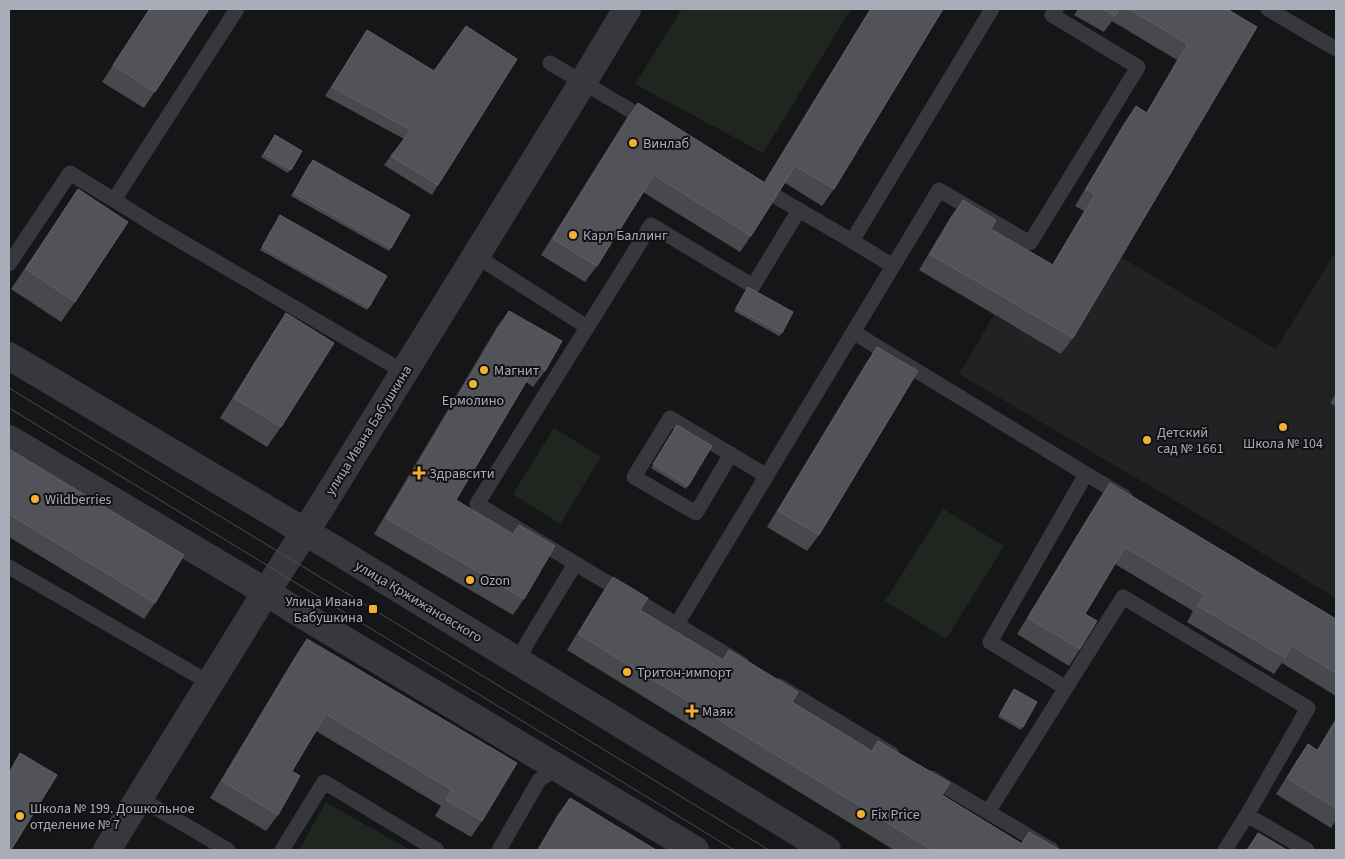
<svg xmlns="http://www.w3.org/2000/svg" width="1345" height="859" viewBox="0 0 1345 859" font-family="'Source Sans 3',sans-serif">
  <rect width="100%" height="100%" fill="#161618"/>
  <path fill="#222225" d="M1336,251V598L1184,506L959,374L994,315L1062,354L1119,256L1276,349Z"/>
  <path fill="#1e261f" d="M682,9H851L763,153L635,84Z
    M554,428L601,457L560,524L513,494Z
    M943,509L1004,546L946,639L885,601Z
    M326,802L410,850H299Z"/>
  <g fill="none" stroke-linecap="round" stroke-linejoin="round">
    <path stroke="#37383d" stroke-width="15" d="M237,9L114,200L157,227L404,372
      M1268,9L1336,49
      M550,63L650,122
      M775,196L852,241L992,9
      M852,241L893,266
      M476,256L587,327
      M9,264L70,173L114,200
      M853,332L1086,474
      M731,454L696,513L634,477L670,418L767,476
      M9,567L210,683
      M677,624L939,190L1030,243L1138,67L1052,15L1056,9
      M517,661L530,638L575,564
      M742,664L477,504L651,225L753,286L799,210
      M779,686L892,754
      M1066,688L990,642L1086,474L1125,497
      M931,778L1052,850
      M139,798L228,850
      M988,812L1123,597L1308,708L1247,815
      M282,850L324,782L437,850
      M499,850L539,780L558,768
      M1225,850L1247,815L1307,850"/>
    <path stroke="#37383d" stroke-width="28" d="M9,356L339,552L827,850
      M9,439L266,592L301,614L695,850
      M107,850L266,592L321,507L583,82L627,9"/>
    <path stroke="#4a4c52" stroke-width="1" d="M9,388L769,850
      M9,408L734,850"/>
  </g>
  <path fill="#47494d" d="M149,9H209L144,108L102,82Z
    M870,9H943L834,189L822,206L785,183L751,236L740,252L643,192L597,266L585,282L541,255L626,119L638,103L764,182Z
    M1078,9H1227L1073,338L1061,354L919,270L951,216L963,200L991,229L1052,265L1084,211L1075,206L1124,123L1136,106L1146,113L1177,60L1112,21L1104,32L1074,15Z
    M367,30L438,185L432,195L384,165L404,139L325,96Z
    M275,135L302,151L288,173L261,157Z
    M310,163L391,248L389,251L291,196Z
    M78,189L75,302L61,322L11,289Z
    M280,215L369,307L367,310L260,250Z
    M748,287L782,333L779,336L734,311Z
    M509,311L545,371L533,387L526,382L456,500L512,534L519,525L524,599L513,615L374,534L497,327Z
    M286,313L281,427L267,447L220,418L272,334Z
    M877,347L819,535L807,551L767,527L866,363Z
    M1336,393V407L1330,403Z
    M677,425L712,446L686,489L651,468Z
    M9,449L155,603L144,619L9,537Z
    M1110,483L1336,619V696L1282,663L1274,674L1187,622L1193,611L1115,564L1085,614L1080,649L1069,666L1017,634L1099,499Z
    M613,577L640,610L722,660L729,650L792,702L871,751L878,741L942,795L1021,843L1029,832L1060,850H894L567,650L602,593Z
    M307,639L482,821L471,837L435,816L441,806L316,731L292,771L278,815L266,831L210,798L296,655Z
    M1014,689L1023,727L1021,730L998,717Z
    M1336,718V820L1331,828L1276,794L1297,760L1308,744L1317,750Z
    M570,798L656,850H537L558,814Z
    M1258,833L1287,850H1246Z"/>
  <path fill="#525359" stroke="#5f6168" d="M150,9H209L155,92L113,65Z
    M871,9H943L834,189L795,166L751,236L654,175L597,266L553,239L638,103L765,183Z
    M1103,9H1119L1115,16Z
    M1129,9H1227L1257,27L1073,338L930,254L963,200L996,220L991,229L1053,265L1095,195L1086,189L1136,106L1147,113L1188,44Z
    M466,26L517,59L438,185L391,156L411,130L332,87L367,30L434,71Z
    M275,135L302,151L291,170L264,154Z
    M313,160L410,215L391,248L294,193Z
    M78,189L128,222L75,302L26,269Z
    M280,215L387,276L369,307L262,247Z
    M748,287L793,312L782,333L736,308Z
    M509,311L562,341L545,371L536,365L456,500L513,534L519,525L555,546L524,599L386,518Z
    M286,313L334,343L281,427L234,398Z
    M877,347L918,371L819,535L778,511Z
    M677,425L712,446L688,486L653,464Z
    M9,449L184,555L155,603L9,514Z
    M1110,483L1336,619V673L1292,646L1285,658L1198,606L1205,595L1125,547L1085,614L1097,621L1080,649L1028,618Z
    M613,577L648,598L640,610L723,660L729,650L798,692L792,702L872,751L878,741L950,783L942,795L1022,844L1029,832L1060,850H932L578,634Z
    M307,639L517,763L482,821L446,800L452,790L326,714L292,771L300,776L278,815L222,781Z
    M1014,689L1037,702L1023,727L1000,714Z
    M1336,721V808L1287,778L1308,744L1318,751Z
    M20,753L57,775L11,850H9V773Z
    M570,798L656,850H538Z
    M1258,833L1287,850H1248Z"/>
  <g fill="#f2b134" stroke="#111113" stroke-width="2">
    <circle cx="633" cy="143" r="5"/>
    <circle cx="573" cy="235" r="5"/>
    <circle cx="484" cy="370" r="5"/>
    <circle cx="473" cy="384" r="5"/>
    <circle cx="1283" cy="427" r="5"/>
    <circle cx="1147" cy="440" r="5"/>
    <path d="M416.5 465.5h5v5h5v5h-5v5h-5v-5h-5v-5h5z"/>
    <circle cx="35" cy="499" r="5"/>
    <circle cx="470" cy="580" r="5"/>
    <rect x="368" y="604" width="10" height="10" rx="2.5"/>
    <circle cx="627" cy="672" r="5"/>
    <path d="M689.5 703.5h5v5h5v5h-5v5h-5v-5h-5v-5h5z"/>
    <circle cx="861" cy="814" r="5"/>
    <circle cx="20" cy="816" r="5"/>
  </g>
  <g text-anchor="middle" stroke-width="4" stroke-linejoin="round" paint-order="stroke">
    <g font-size="14" fill="#a8adb8" stroke="#111113" text-anchor="start">
      <text x="643" y="148">Винлаб</text>
      <text x="583" y="240">Карл Баллинг</text>
      <text x="494" y="375">Магнит</text>
      <text x="473" y="405" text-anchor="middle">Ермолино</text>
      <text x="1157" y="437">Детский<tspan x="1157" dy="16">сад № 1661</tspan></text>
      <text x="1283" y="448" text-anchor="middle">Школа № 104</text>
      <text x="429" y="478">Здравсити</text>
      <text x="45" y="504">Wildberries</text>
      <text x="480" y="585">Ozon</text>
      <text x="363" y="606" text-anchor="end">Улица Ивана<tspan x="363" dy="16">Бабушкина</tspan></text>
      <text x="637" y="677">Тритон-импорт</text>
      <text x="702" y="716">Маяк</text>
      <text x="30" y="813">Школа № 199. Дошкольное<tspan x="30" dy="16">отделение № 7</tspan></text>
      <text x="871" y="819">Fix Price</text>
    </g>
    <g font-size="14" fill="#a8adb8" stroke="#111113">
      <text transform="translate(368 430) rotate(-58)" y="5">улица Ивана Бабушкина</text>
      <text transform="translate(419 601) rotate(31)" y="5">улица Кржижановского</text>
    </g>
  </g>
  <rect width="1345" height="859" fill="none" stroke="#a8adb8" stroke-width="20"/>
</svg>
